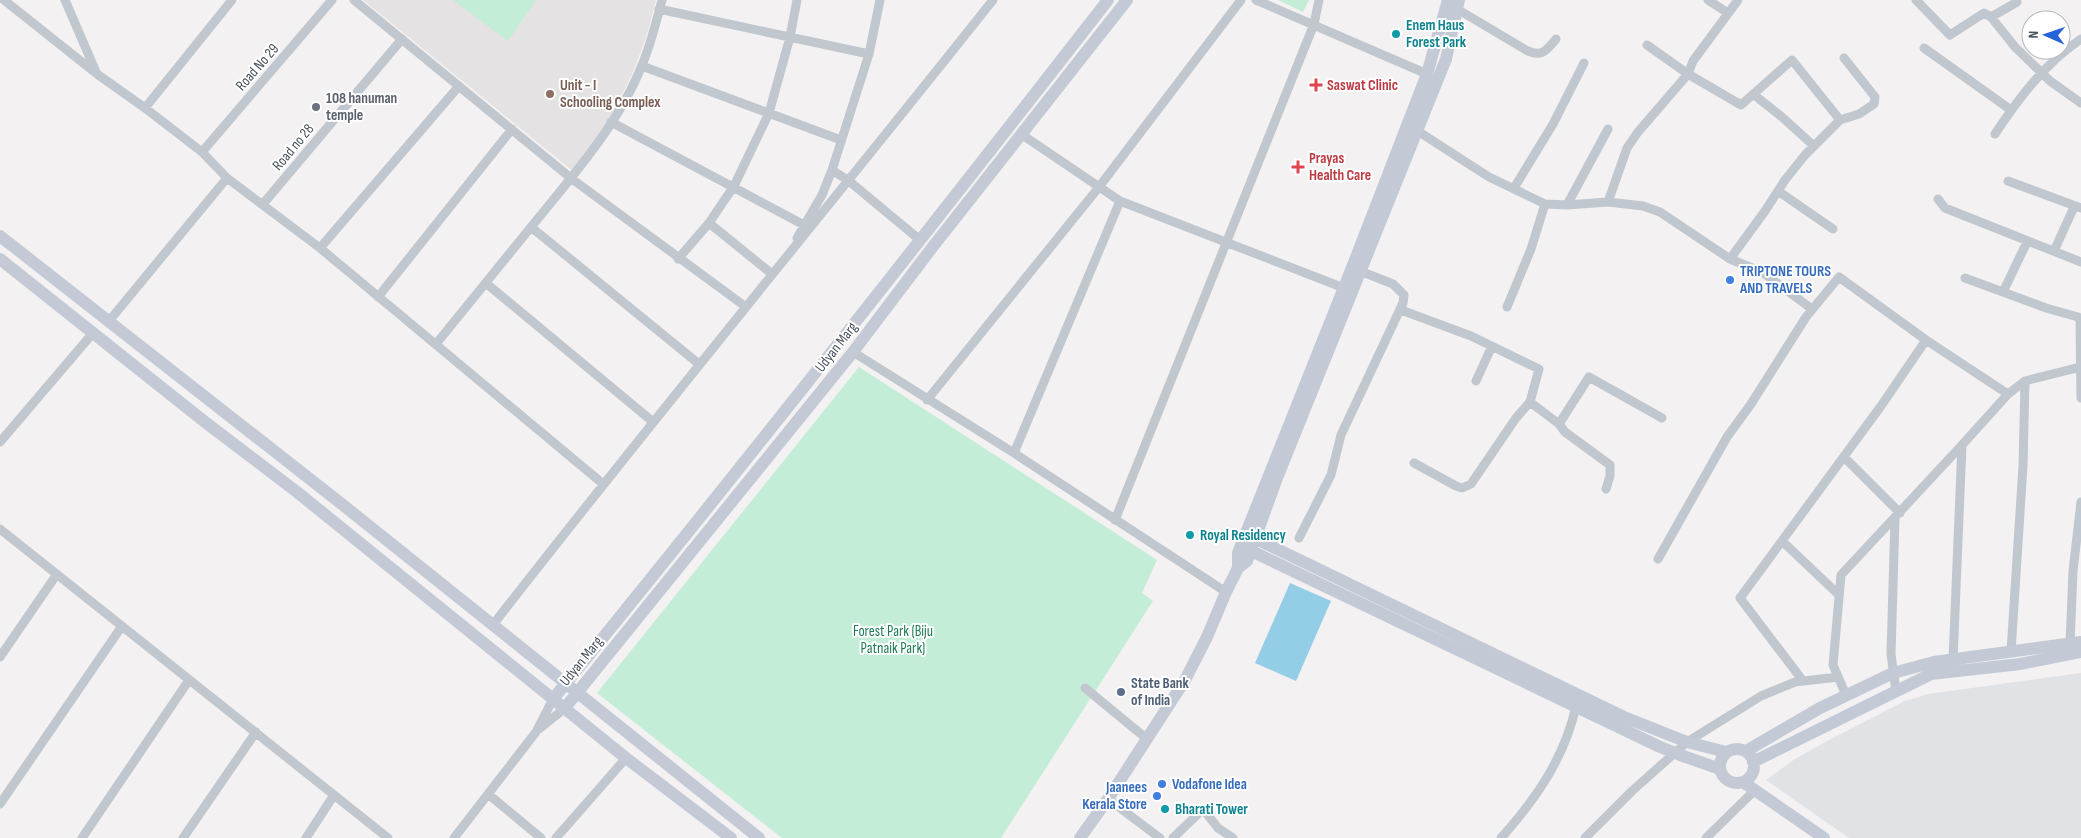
<svg xmlns="http://www.w3.org/2000/svg" width="2081" height="838" viewBox="0 0 2081 838" font-family="'Sofia Sans Condensed',sans-serif">
  <rect width="100%" height="100%" fill="#f3f1f1"/>
  <path fill="#e4e2e2" d="M363,0H656L646,38L632,74L613,113L574,172Z"/>
  <path fill="#e0e2e5" d="M2081,673V838H1849L1766,780L1795,759L1829,740L1905,701L1928,694Z"/>
  <path fill="#c3edd7" d="M453,0H536L508,41Z
    M1278,0H1309L1303,12Z
    M859,367L1157,560L1142,593L1153,601L1001,838H782L597,693Z"/>
  <path fill="#93cde6" d="M1290,583L1331,601L1296,681L1255,663Z"/>
  <g fill="none" stroke-linecap="round" stroke-linejoin="round">
    <path stroke="#c0c7ce" stroke-width="9" d="M4,0L97,74L145,108L202,152L227,178L320,248L602,483
      M65,0L96,72
      M354,0L572,179L746,307
      M1256,0L1427,74
      M1708,0L1728,13
      M1916,0L1950,35L1984,13L1991,17L2015,47L2050,81L2081,103
      M659,9L869,54
      M1452,9H1457L1526,50C1541,58 1546,51 1556,39
      M1991,17L2017,2L2015,0
      M1647,45L1688,74L1741,105L1792,60L1840,120L1805,155L1785,180L1765,211L1730,259
      M1924,48L2011,110
      M642,66L841,140
      M1753,94L1782,117L1814,146
      M145,108L232,0
      M1840,120L1859,114L1874,104L1875,97L1844,58
      M611,122L804,225
      M1416,130L1489,177L1545,204L1567,205L1608,202L1643,206L1660,212L1730,259L1762,272L1812,309
      M1021,134L1120,201L1344,288
      M1995,134C2019,98 2045,63 2081,39
      M202,152L332,0
      M832,170L849,181L920,240
      M2008,181L2081,208
      M1514,188L1553,124L1584,63
      M1778,191L1833,229
      M1938,199L1945,208L2081,262
      M1608,202L1627,148L1638,132L1688,74L1693,61L1738,0
      M263,204L402,39
      M1567,205L1608,129
      M709,223L772,274
      M531,227L699,364
      M797,238L822,195L832,170L869,54L880,0
      M320,248L459,86
      M2054,251L2074,207
      M678,259L709,223L734,186L769,113L790,37L797,0
      M1965,278L2046,308L2078,317L2080,321L2081,398
      M487,284L652,421
      M2003,292L2027,242
      M378,297L512,129
      M1507,307L1531,249L1545,204
      M1401,310L1471,336L1539,369L1530,402L1516,418L1471,484L1462,488L1456,486L1414,463
      M109,321L227,178
      M436,344C468,305 499,266 531,227C571,178 619,124 642,65C651,44 656,22 662,0
      M853,352L1014,453L1226,592
      M1476,381L1492,346
      M2025,381L2080,367
      M927,400L1099,187L1241,0
      M1530,402L1559,424L1589,377L1662,418
      M1559,424L1565,432L1610,465V476L1606,489
      M0,442L93,333
      M1014,453L1120,201
      M1844,457L1900,513
      M1895,518L1891,654L1896,691
      M1115,520L1314,24L1319,0
      M0,529L388,838
      M1299,538L1331,475L1341,435L1403,303L1404,295L1393,284L1360,271
      M1782,541L1839,595
      M1658,559L1727,437L1751,404L1806,317L1839,277L1926,340
      M492,626C656,415 827,209 993,0
      M2070,644L2073,571L2081,502
      M0,657L57,574
      M1953,660L1962,445L2008,394L2025,381L2023,466L2011,652
      M1803,681L1740,598L1881,406L1926,340L2008,394
      M1085,688L1147,739
      M1846,695L1833,665L1841,575L1962,445
      M539,729L564,709
      M488,794L541,838
      M1108,799L1160,838
      M0,804L122,626
      M82,838L189,680
      M183,838L256,732
      M306,838L334,795
      M454,838L536,732L553,699
      M556,838L626,758
      M1173,838L1203,809L1218,828L1233,838
      M1501,838C1536,799 1565,757 1576,706
      M1585,838L1632,791L1687,742L1761,696L1795,682L1838,677
      M1706,838L1754,791"/>
    <path stroke="#c3cad6" stroke-width="12" d="M0,236L343,505L759,838
      M0,259L205,422L297,492L626,758L731,838
      M1248,535L1624,717L1687,742L1726,752
      M1245,548L1658,746L1680,755L1720,769
      M1238,568V553L1355,260L1427,74L1448,0
      M553,699C741,469 925,235 1108,0
      M564,709L853,352L931,249L1127,0
      M1720 766a17 17 0 1 1 34 0a17 17 0 1 1-34 0Z
      M1746,751L1820,708L1893,673L1934,662L2081,642
      M1753,762L1931,674L2020,664L2081,652
      M1743,782L1824,838
      M1080,838L1108,799L1185,680L1207,637L1226,592L1238,568L1247,561L1277,478L1446,59L1459,0"/>
  </g>
  <g fill="#0f9aa8" stroke="#fff" stroke-width="2">
    <circle cx="1396" cy="34" r="5"/>
    <circle cx="1190" cy="535" r="5"/>
    <circle cx="1165" cy="809" r="5"/>
  </g>
  <g fill="#e0444e" stroke="#fff" stroke-width="2">
    <path d="M1313.5 77.5h5v5h5v5h-5v5h-5v-5h-5v-5h5z"/>
    <path d="M1295.5 159.5h5v5h5v5h-5v5h-5v-5h-5v-5h5z"/>
  </g>
  <circle fill="#8d6e63" stroke="#fff" stroke-width="2" cx="550" cy="94" r="5"/>
  <circle fill="#6b7280" stroke="#fff" stroke-width="2" cx="316" cy="107" r="5"/>
  <g fill="#3f7fe0" stroke="#fff" stroke-width="2">
    <circle cx="1730" cy="280" r="5"/>
    <circle cx="1162" cy="784" r="5"/>
    <circle cx="1157" cy="796" r="5"/>
  </g>
  <circle fill="#5c6f8a" stroke="#fff" stroke-width="2" cx="1121" cy="692" r="5"/>
  <g text-anchor="middle" stroke-width="4" stroke-linejoin="round" paint-order="stroke">
    <g font-size="15" font-weight="bold" fill="#0d838f" stroke="#fff" text-anchor="start">
      <text x="1406" y="30">Enem Haus<tspan x="1406" dy="17">Forest Park</tspan></text>
      <text x="1200" y="540">Royal Residency</text>
      <text x="1175" y="814">Bharati Tower</text>
    </g>
    <g font-size="15" fill="#4a525d" stroke="#fff">
      <text transform="translate(257 67) rotate(-49)" y="5">Road No 29</text>
      <text transform="translate(293 147) rotate(-50)" y="5">Road no 28</text>
      <text transform="translate(836 347) rotate(-52)" y="5">Udyan Marg</text>
      <text transform="translate(581 661) rotate(-51)" y="5">Udyan Marg</text>
    </g>
    <g font-size="15" font-weight="bold" fill="#785e54" stroke="#fff" text-anchor="start">
      <text x="560" y="90">Unit - I<tspan x="560" dy="17">Schooling Complex</tspan></text>
    </g>
    <g font-size="15" font-weight="bold" fill="#be3a42" stroke="#fff" text-anchor="start">
      <text x="1327" y="90">Saswat Clinic</text>
      <text x="1309" y="163">Prayas<tspan x="1309" dy="17">Health Care</tspan></text>
    </g>
    <g font-size="15" font-weight="bold" fill="#5b616d" stroke="#fff" text-anchor="start">
      <text x="326" y="103">108 hanuman<tspan x="326" dy="17">temple</tspan></text>
    </g>
    <g font-size="15" font-weight="bold" fill="#366cbe" stroke="#fff" text-anchor="start">
      <text x="1740" y="276">TRIPTONE TOURS<tspan x="1740" dy="17">AND TRAVELS</tspan></text>
      <text x="1172" y="789">Vodafone Idea</text>
      <text x="1147" y="792" text-anchor="end">Jaanees<tspan x="1147" dy="17">Kerala Store</tspan></text>
    </g>
    <g font-size="15" fill="#1e7b55" stroke="#fff">
      <text x="893" y="636">Forest Park (Biju<tspan x="893" dy="17">Patnaik Park)</tspan></text>
    </g>
    <g font-size="15" font-weight="bold" fill="#4e5e75" stroke="#fff" text-anchor="start">
      <text x="1131" y="688">State Bank<tspan x="1131" dy="17">of India</tspan></text>
    </g>
  </g>
  <g transform="translate(2046 35) rotate(272)"><circle r="24" fill="#ffffff" stroke="#b7babe"/>
  <path d="M0-4L9 19L0 12L-9 19Z" fill="#2663d8"/>
  <text y="-8" font-size="14" font-weight="bold" text-anchor="middle" fill="#4a525d">N</text>
  </g>
</svg>
